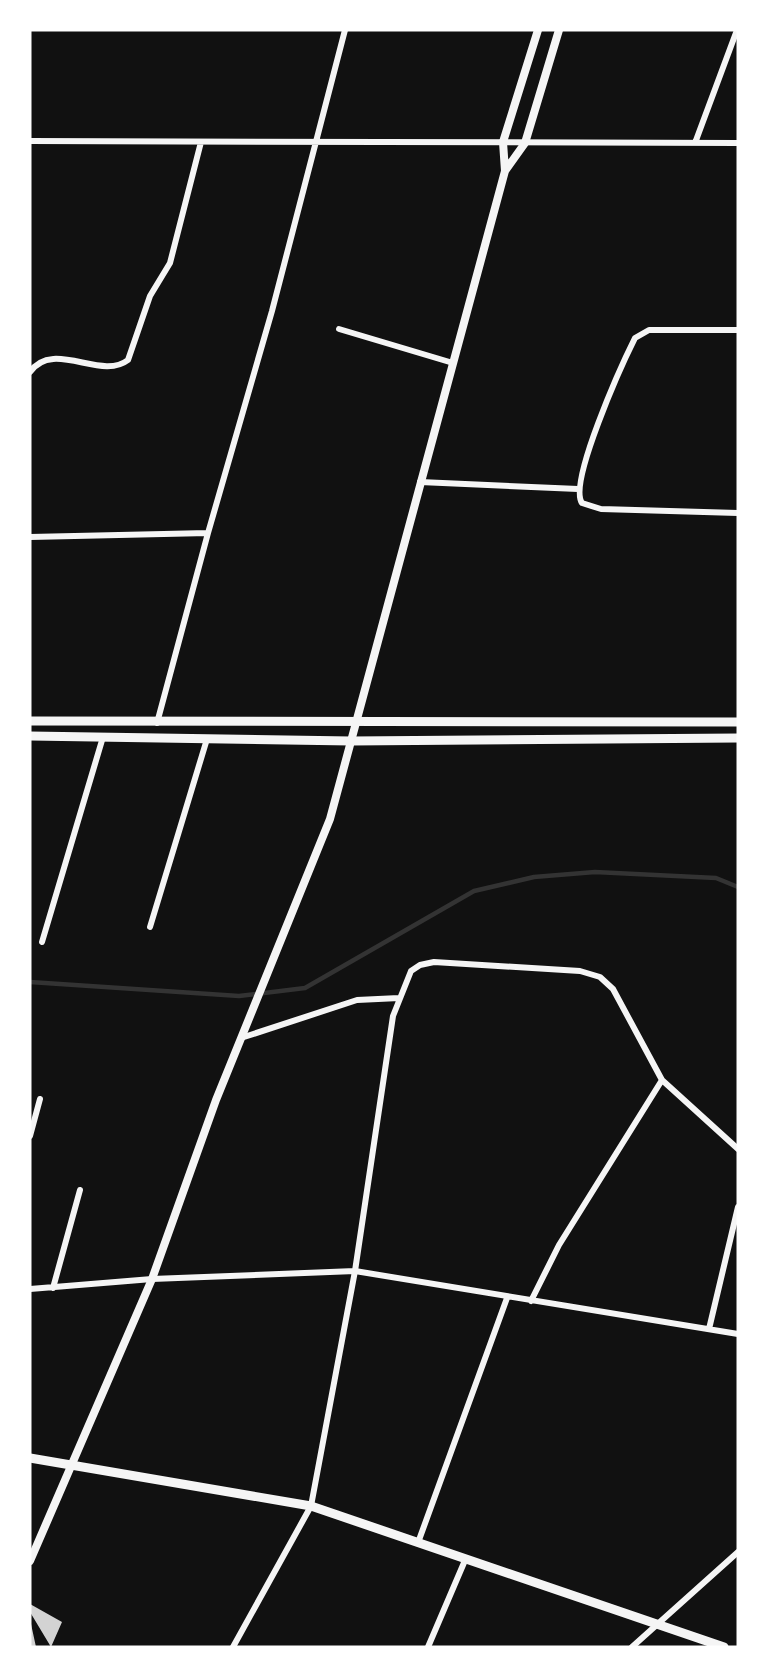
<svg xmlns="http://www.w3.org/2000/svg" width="768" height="1677" viewBox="0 0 768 1677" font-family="'Nunito Sans',sans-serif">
  <rect width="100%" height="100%" fill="#111"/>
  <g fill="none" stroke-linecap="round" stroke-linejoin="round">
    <path stroke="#333" stroke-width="4.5" d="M30,982L239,996L305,988L474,891L534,877L595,872L716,878L738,887"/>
  </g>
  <path fill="#d3d3d3" d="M30,1604L62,1622L51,1647L30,1612Z
    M30,1624H31L36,1647H30Z"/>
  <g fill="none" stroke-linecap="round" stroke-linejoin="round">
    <path stroke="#f5f5f5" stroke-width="6" d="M30,141L738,143
      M695,143L737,30
      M339,329L453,363
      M738,330H649L635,338C622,364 568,483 582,503L601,509L738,513
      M30,372C53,339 101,381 128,360L150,296L170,263L201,142
      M420,482L578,489
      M30,537L208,533L272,311L345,30
      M157,723L208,533
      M150,927L207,739
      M42,942L103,737
      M244,1037L357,1000L399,998
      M30,1136L40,1099
      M53,1288L80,1190
      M30,1289L152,1279L355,1271L738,1334
      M531,1301L559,1245L662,1080
      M709,1329L738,1207
      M419,1540L507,1298
      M233,1647L311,1506L355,1271L393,1016L411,971L420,965L434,962L580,971L600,977L613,989L662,1080L738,1149
      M428,1647L466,1558
      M632,1647L738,1552"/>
    <path stroke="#f5f5f5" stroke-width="8" d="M505,171L503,142L538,30
      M30,1561L152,1279L216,1100L330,819L505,171L525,143L559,30"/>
    <path stroke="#f5f5f5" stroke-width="9" d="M30,721L738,722
      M30,736L351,741L738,738
      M30,1458L311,1506L724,1647"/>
  </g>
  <rect width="768" height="1677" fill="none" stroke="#ffffff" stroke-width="63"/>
</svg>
